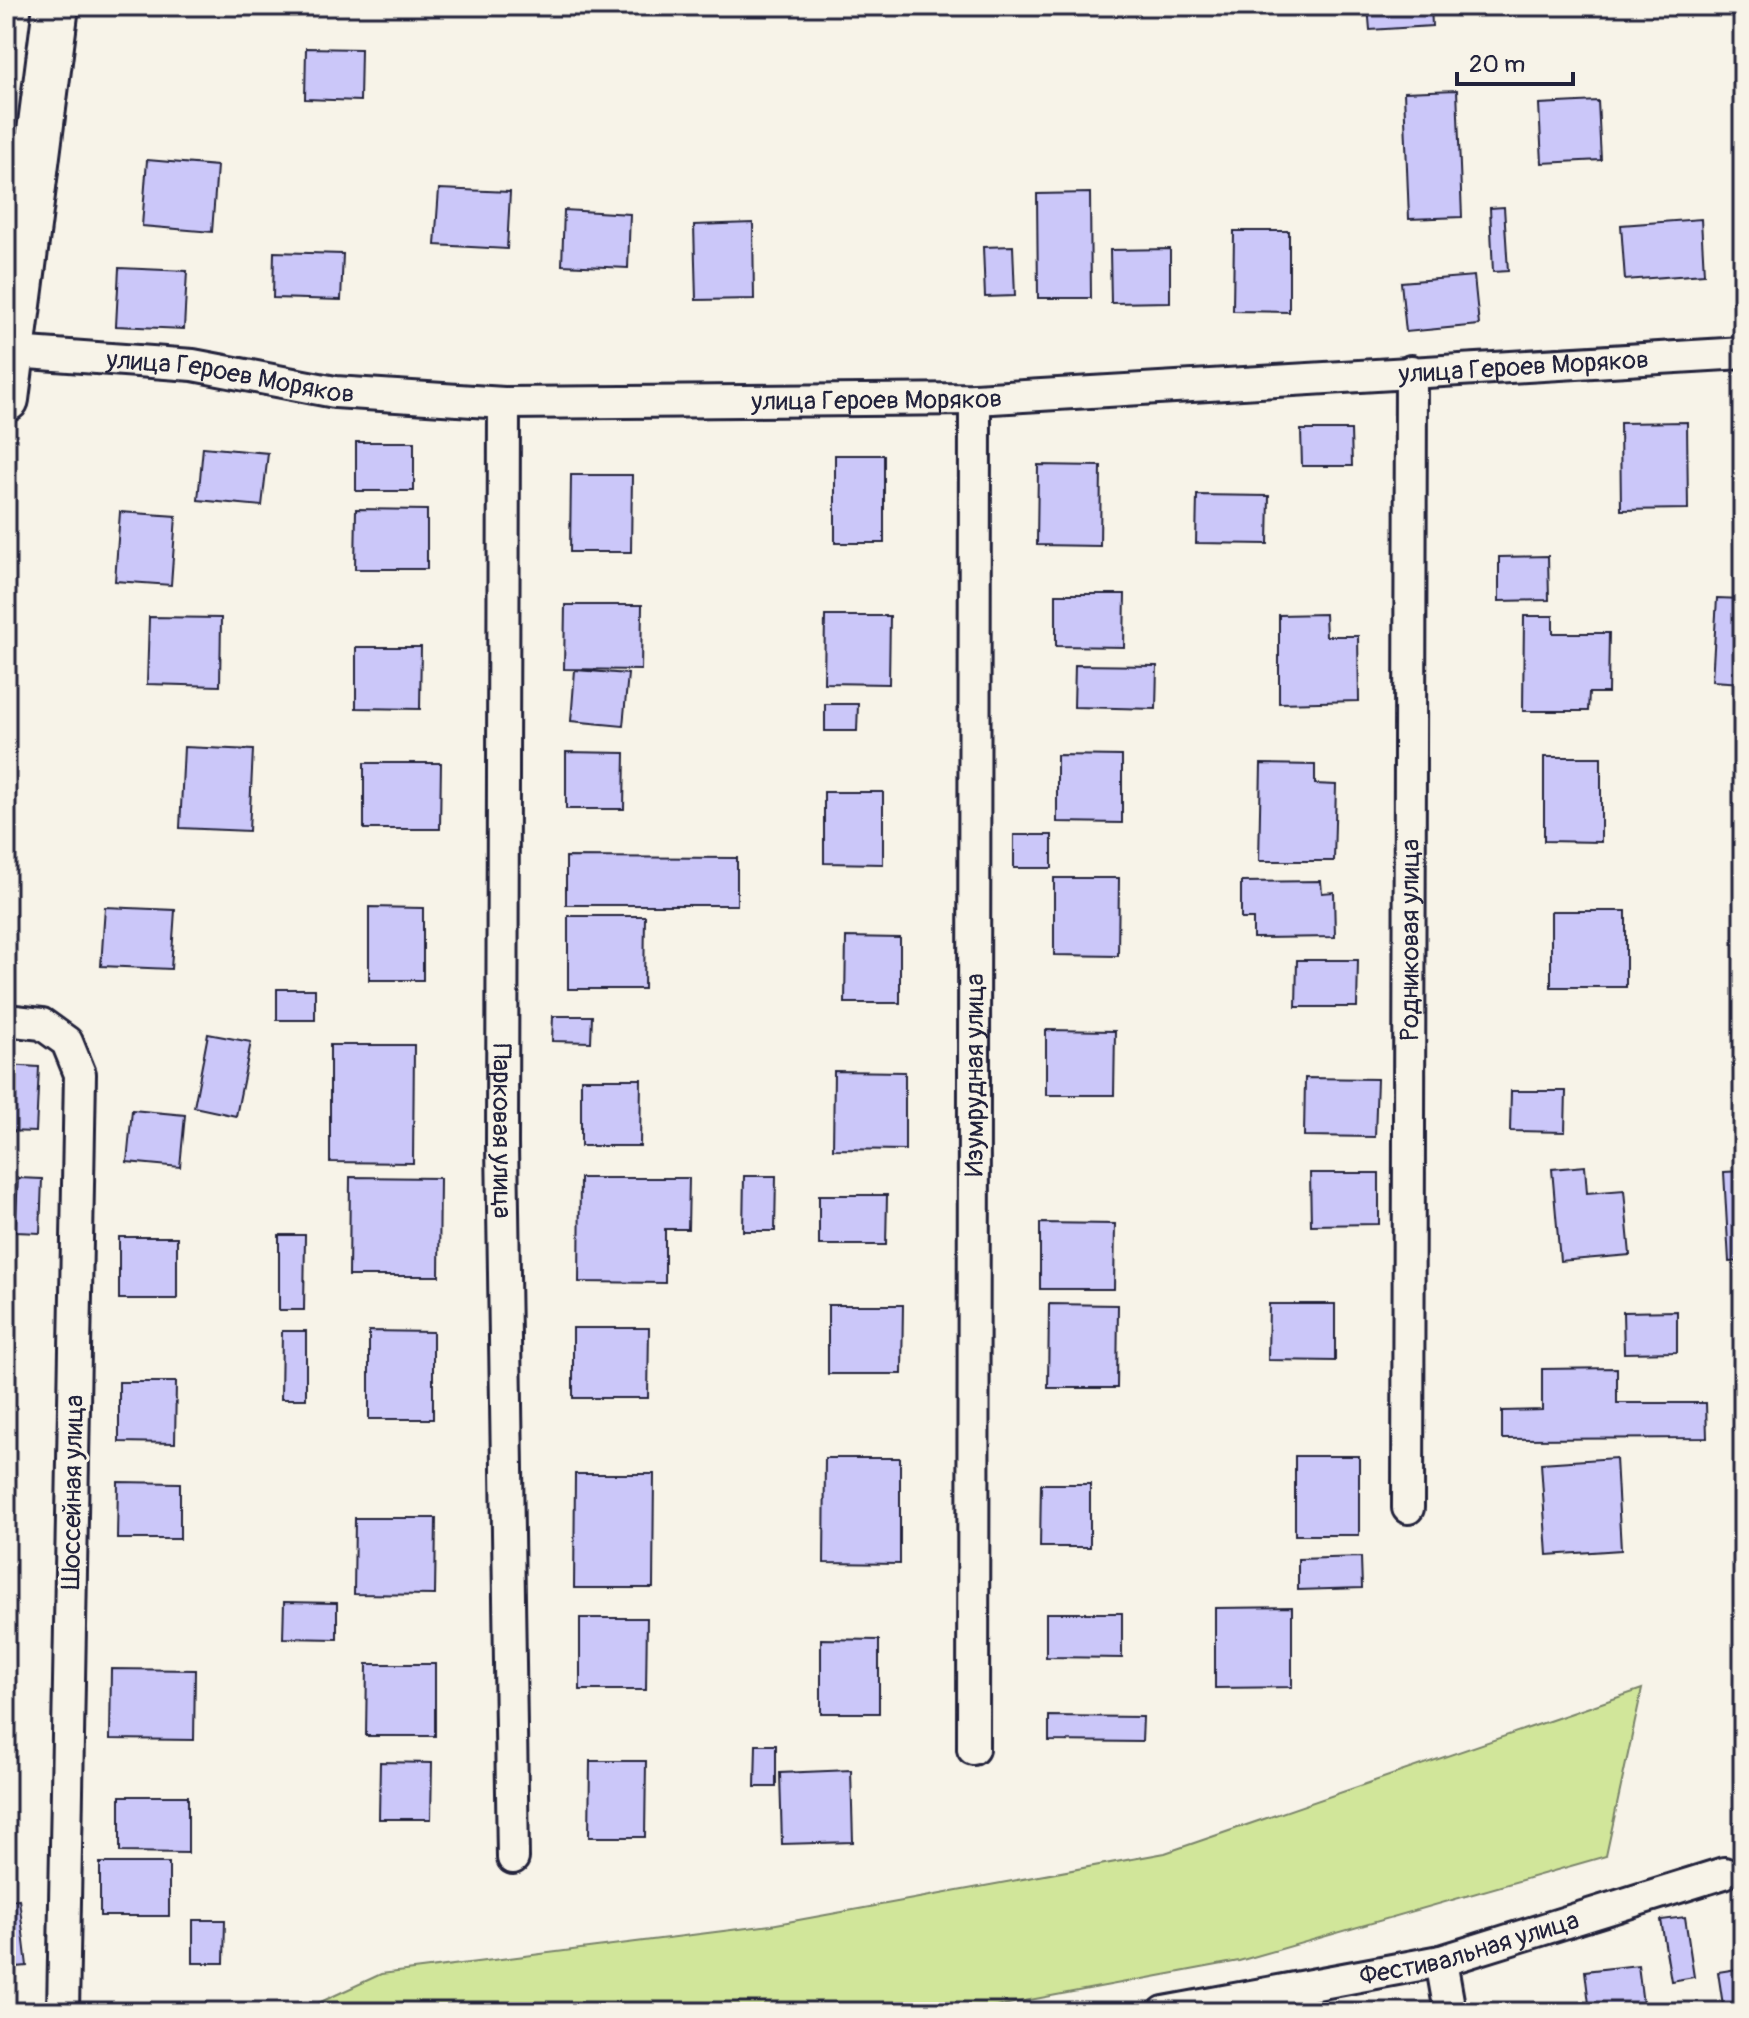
<svg xmlns="http://www.w3.org/2000/svg" width="1749" height="2018" viewBox="0 0 1749 2018" font-family="Pangolin,sans-serif">
  <rect width="100%" height="100%" fill="#f7f3e8"/>
  <filter id="ink" filterUnits="userSpaceOnUse"><feTurbulence type="fractalNoise" baseFrequency=".0125" numOctaves="2"/><feDisplacementMap in="SourceGraphic" scale="16" xChannelSelector="R" yChannelSelector="G"/><feConvolveMatrix kernelMatrix="1 2 1 2 8 2 1 2 1" color-interpolation-filters="sRGB"/></filter>
  <g filter="url(#ink)">
    <path fill="#d1e69a" stroke="#7a846a" stroke-width="2" d="M1642,1689L1606,1856L1239,1961L965,2012H299L381,1974L771,1925L1165,1853Z"/>
    <path fill="#cbc7f9" stroke="#22223b" stroke-width="2" d="M1368,6H1431L1432,26L1370,30Z
      M306,48L361,49L360,101L305,99Z
      M1457,90L1462,217L1409,219L1404,92Z
      M1598,101L1601,160L1542,163L1539,104Z
      M147,160L217,166L212,232L142,226Z
      M439,189L510,192L507,249L435,245Z
      M1090,193L1091,298H1038L1037,194Z
      M1504,207L1508,271L1493,272L1490,208Z
      M564,210L630,214L628,268L562,265Z
      M1701,219L1704,274L1625,280L1621,225Z
      M753,223L754,299L696,300L694,225Z
      M1234,231H1289V312L1233,311Z
      M1013,246L1015,296L985,297L983,247Z
      M1170,249V302L1111,303L1110,250Z
      M274,252L343,254L341,300L273,298Z
      M119,268L187,271L184,329L116,326Z
      M1474,276L1479,325L1406,332L1401,282Z
      M1687,422L1688,509L1621,510L1620,423Z
      M1301,430H1351L1352,466H1302Z
      M356,442H414V491H356Z
      M203,447L268,453L262,506L198,500Z
      M835,455H884V543H835Z
      M1038,465L1101,466L1100,546L1037,545Z
      M571,475H632L631,552H570Z
      M1197,495L1269,496L1268,544L1196,543Z
      M356,509L427,510V569H355Z
      M120,512L176,516L171,585L115,581Z
      M1548,556L1549,600L1499,601V557Z
      M1056,594H1125L1124,647L1056,646Z
      M1717,598L1743,599V683L1712,681Z
      M565,605H642L641,670L564,669Z
      M1325,614L1326,636H1358L1359,701L1279,703V615Z
      M825,616H890L889,684L824,683Z
      M1524,616H1553V633H1609L1608,693H1589L1588,711H1523Z
      M149,617L221,618L220,686L147,684Z
      M356,647H421L420,709L356,708Z
      M1075,665L1157,666L1156,709L1074,707Z
      M575,670L628,674L623,726L571,721Z
      M825,704H858L857,731H825Z
      M184,747L253,750L249,831L180,828Z
      M566,752L625,753L624,809H566Z
      M1057,755L1122,756V823L1057,822Z
      M1544,757H1601V842L1544,841Z
      M364,763H441L440,829H364Z
      M1261,764L1315,765V784L1336,785L1334,861H1259Z
      M824,792H883V864L824,863Z
      M1014,835H1052V868H1014Z
      M566,857L737,858V905H566Z
      M1054,878H1119L1118,956L1054,955Z
      M1321,881L1322,893L1334,892L1335,937L1253,938V919H1241V882Z
      M105,907L175,910L171,969L101,966Z
      M369,907L423,908V980H369Z
      M1551,911H1626V987H1551Z
      M568,916H645L644,989H568Z
      M846,937L900,938V1003H845Z
      M1297,960H1358L1357,1007H1296Z
      M277,989H315V1020H277Z
      M553,1016H592L591,1042L552,1041Z
      M1046,1030L1115,1031L1114,1095H1046Z
      M208,1034L251,1042L236,1116L194,1107Z
      M330,1045H414L413,1163L330,1162Z
      M6,1065L39,1067L36,1132L6,1131Z
      M834,1071L905,1072V1150L833,1149Z
      M1305,1078L1377,1079L1375,1137L1304,1136Z
      M581,1079H641L640,1146H581Z
      M1511,1091H1566L1565,1132L1510,1131Z
      M132,1110L185,1115L180,1167L127,1162Z
      M1585,1166L1587,1193L1624,1190L1630,1255L1560,1261L1552,1169Z
      M1743,1171V1261L1729,1262L1724,1172Z
      M1310,1173H1379V1224L1311,1225Z
      M744,1176H776L775,1231H743Z
      M350,1177L440,1178L439,1276H349Z
      M18,1178L42,1179L40,1233L15,1232Z
      M580,1178H689L688,1229H665V1283L579,1282Z
      M819,1195H887L886,1245H819Z
      M1040,1223L1115,1224L1114,1289H1040Z
      M279,1235H305L304,1310H279Z
      M119,1237H177V1299H119Z
      M1049,1304L1118,1305L1117,1388H1048Z
      M1269,1304H1335V1361L1268,1360Z
      M828,1305H903L902,1374H828Z
      M1677,1311V1352L1624,1353L1623,1312Z
      M573,1328H649L648,1398H573Z
      M282,1331H306V1399H281Z
      M369,1331L433,1332V1419H369Z
      M1617,1368V1403H1706L1707,1438L1502,1439V1411L1542,1410V1369Z
      M119,1382H176L175,1443L119,1442Z
      M1295,1456H1359V1535H1295Z
      M825,1458H900V1564L824,1563Z
      M1616,1458L1621,1550L1547,1555L1541,1463Z
      M575,1474H654L653,1588H574Z
      M118,1482L180,1483V1539H117Z
      M1041,1484H1090V1547H1040Z
      M355,1518H436L435,1595L354,1594Z
      M1361,1557L1362,1588L1298,1590V1559Z
      M284,1602L337,1603V1639L283,1638Z
      M1292,1607V1687L1215,1688V1608Z
      M1046,1613H1122V1658L1046,1657Z
      M580,1618H647L646,1690H580Z
      M821,1639L879,1640V1713H821Z
      M367,1664H435V1736H366Z
      M111,1669L195,1670L194,1740L110,1739Z
      M1049,1716L1143,1717L1142,1742L1049,1741Z
      M756,1745H776V1787H755Z
      M590,1761H646L645,1837H589Z
      M380,1762L432,1763L431,1819H379Z
      M851,1770L853,1842L782,1844L780,1773Z
      M120,1796H188V1853L120,1852Z
      M100,1863H169V1916H100Z
      M19,1899L27,1966L6,1968V1901Z
      M1685,1917L1694,1977L1671,1981L1661,1920Z
      M193,1920H225L224,1963H193Z
      M1638,1965L1644,2012H1590L1585,1971Z
      M1743,1968V2012H1724L1718,1972Z"/>
    <g fill="none" stroke-linecap="round" stroke-linejoin="round">
      <g stroke="#22223b" stroke-width="36">
        <g id="minor">
          <path id="s1" d="M14,352L193,365L335,392L504,403L975,399L1743,353"/>
          <path id="s2" d="M504,403L502,1144L513,1858"/>
          <path d="M6,1020L42,1024L67,1042L80,1074L63,2012"/>
          <path id="s3" d="M1408,1508L1411,371"/>
          <path id="s4" d="M973,1749L975,399"/>
          <path d="M1441,1961L1450,2012"/>
          <path id="s5" d="M1164,2012L1441,1961L1724,1873"/>
        </g>
      </g>
      <g stroke="#22223b" stroke-width="50">
        <path id="secondary" d="M6,399L56,6"/>
      </g>
      <use href="#minor" stroke="#f7f3e8" stroke-width="30"/>
      <use href="#secondary" stroke="#f7f3e8" stroke-width="44"/>
    </g>
  </g>
  <g text-anchor="middle" stroke-width="6" stroke-linejoin="round" paint-order="stroke">
    <g font-size="26" fill="#22223b" stroke="#f7f3e8">
      <text dy="9" stroke="none"><textPath href="#s1" startOffset="1514">улица Героев Моряков</textPath></text>
      <text dy="9" stroke="none"><textPath href="#s1" startOffset="218">улица Героев Моряков</textPath></text>
      <text dy="9" stroke="none"><textPath href="#s1" startOffset="866">улица Героев Моряков</textPath></text>
      <text dy="9" stroke="none"><textPath href="#s3" startOffset="568">Родниковая улица</textPath></text>
      <text dy="9" stroke="none"><textPath href="#s4" startOffset="674">Изумрудная улица</textPath></text>
      <text dy="9" stroke="none"><textPath href="#s2" startOffset="728">Парковая улица</textPath></text>
      <text transform="translate(72 1492) rotate(-89)" y="9">Шоссейная улица</text>
      <text dy="9" stroke="none"><textPath href="#s5" startOffset="312">Фестивальная улица</textPath></text>
    </g>
  </g>
  <rect width="1749" height="2018" fill="none" stroke="#f7f3e8" stroke-width="32"/>
  <rect x="16" y="16" width="1717" height="1986" fill="none" stroke="#22223b" stroke-width="3" filter="url(#ink)"/>
  <path d="M1457 72v12h116v-12" fill="none" stroke="#22223b" stroke-width="4"/>
  <text x="1469" y="72" font-size="24" fill="#22223b" stroke="#f7f3e8" stroke-width="6" paint-order="stroke">20 m</text>
</svg>
